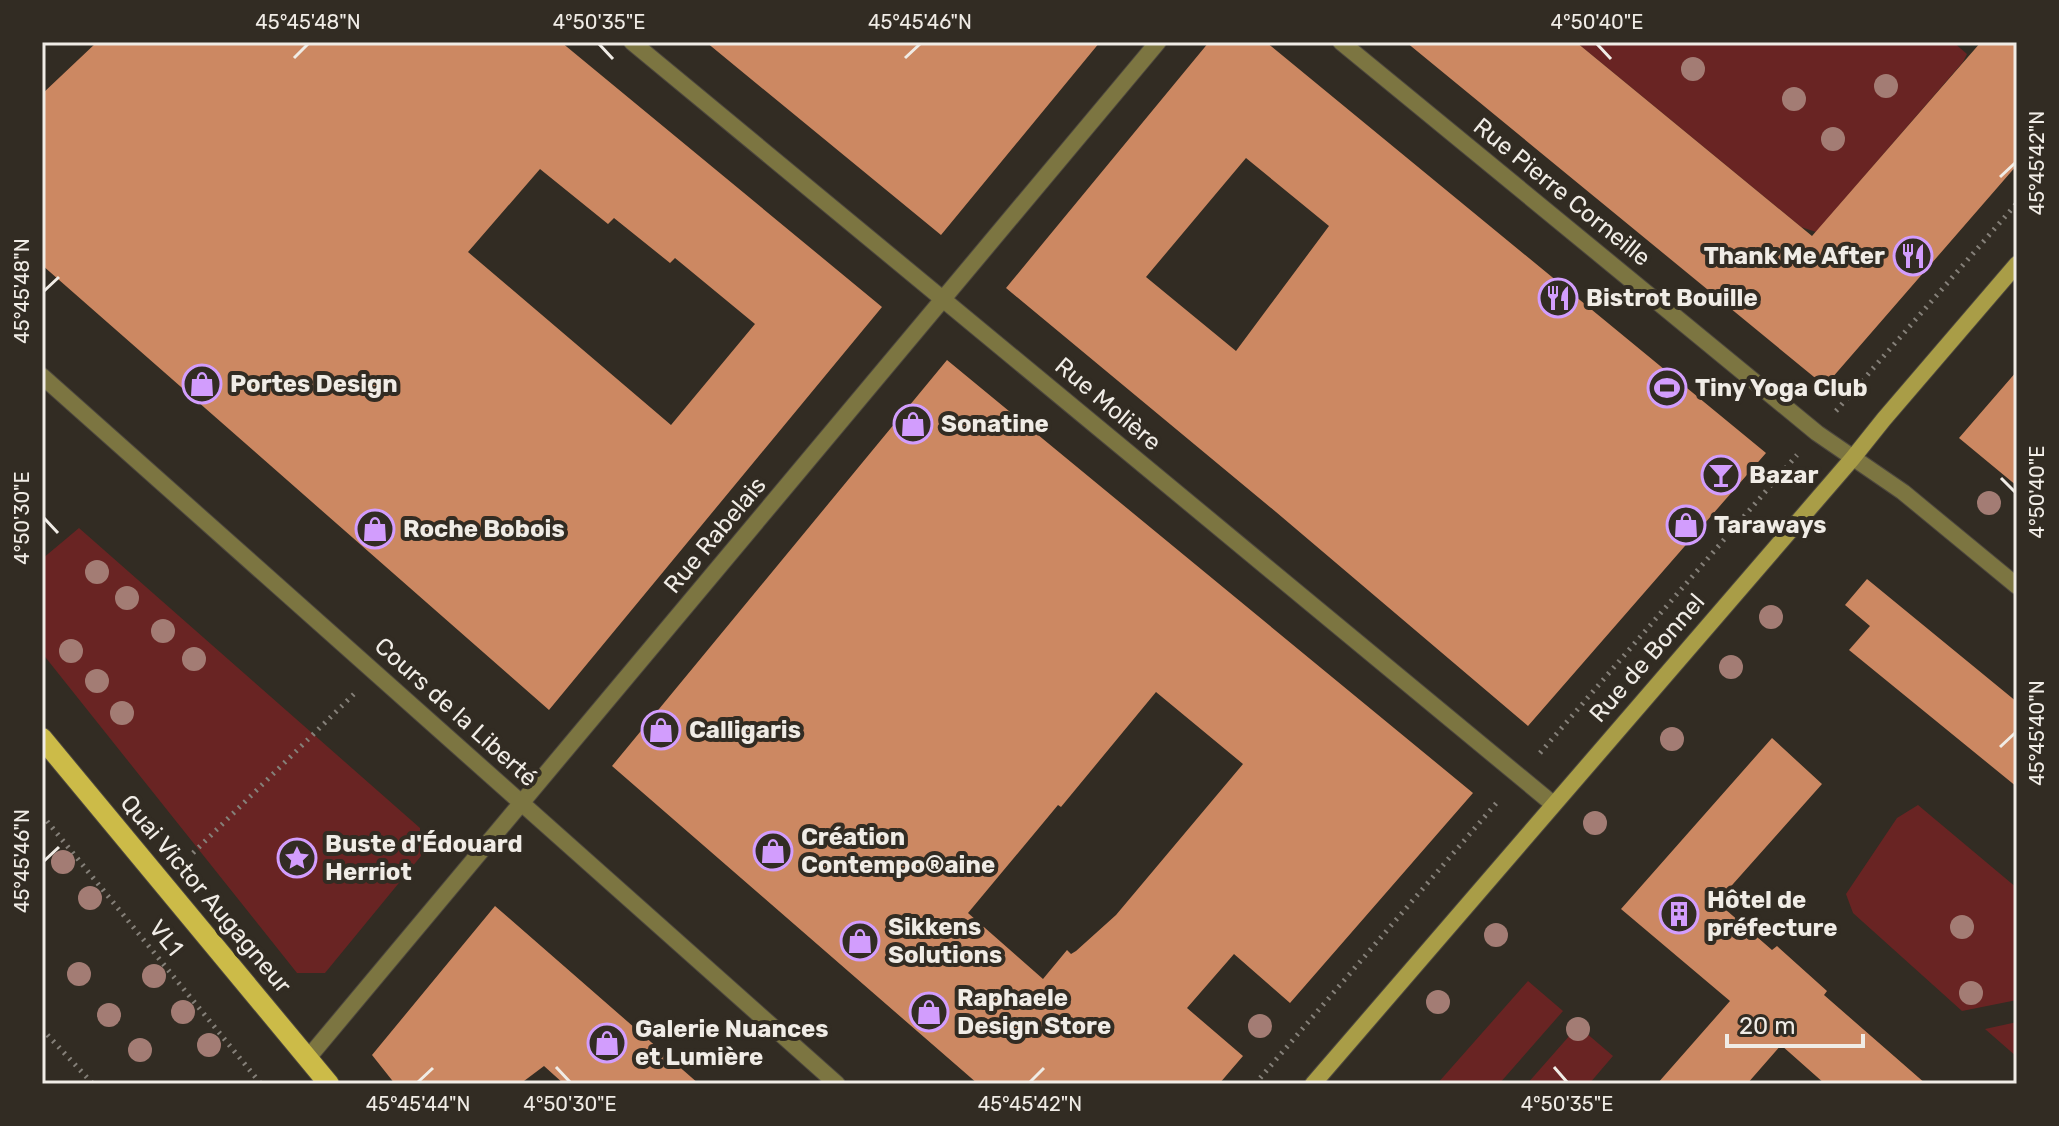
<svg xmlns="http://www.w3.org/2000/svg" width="2059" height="1126" viewBox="0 0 2059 1126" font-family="Rubik,sans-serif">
  <rect width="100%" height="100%" fill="#322c23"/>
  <path fill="#692423" d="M1576,42H1953L1967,54L1963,62L1816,232L1801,227Z
    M79,528L420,828L421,856L325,973H297L42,653V559Z
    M1918,805L2017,888V1000L1962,1011L1853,913L1846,894L1897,818Z
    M1528,981L1563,1011L1499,1084H1437Z
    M2017,1022V1057L1985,1029Z
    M1578,1026L1613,1056L1589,1084H1527Z"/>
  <path fill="#cc8862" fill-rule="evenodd" d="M97,42H561L882,307L549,710L42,265V94ZM540,169L608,224L614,218L670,263L675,258L755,324L671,425L468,252Z
    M706,42H1100L941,235Z
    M1209,42H1266L1766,453L1528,726L1276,512L1006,288ZM1246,158L1329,226L1236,351L1146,277Z
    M1406,42H1576L1812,236L1981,42H2017V165L1825,386Z
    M947,360L1473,793L1290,1003L1234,954L1187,1008L1243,1056L1219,1084H978L612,766ZM1156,692L1243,764L1116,915L1076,951L1071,954L1067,950L1043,979L968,913L1058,805L1061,807Z
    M2017,371V486L1959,438Z
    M1867,579L2017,702V787L1849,650L1870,626L1845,605Z
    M1772,738L1822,784L1717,902L1772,950L1777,946L1827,991L1824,995L1926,1084H1825L1781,1045L1747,1084H1657L1730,1001L1621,909Z
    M495,906L659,1049L699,1084H564L544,1066L520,1084H395L372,1055Z"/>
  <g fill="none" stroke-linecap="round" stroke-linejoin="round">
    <g stroke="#4d473e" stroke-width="18">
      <path id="street" d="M632,42L1553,804
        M1341,42L1817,433L1903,492L2017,586
        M42,376L837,1084
        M308,1058L1158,42"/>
    </g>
    <g stroke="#4d473e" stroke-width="18">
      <path id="secondary" d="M1313,1084L1852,459L1884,419L2017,264"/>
    </g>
    <g stroke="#4d473e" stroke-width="22">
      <path id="primary" d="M42,738L329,1084"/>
    </g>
    <path stroke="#858079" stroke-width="5" stroke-dasharray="2 6" stroke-linecap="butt" d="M1836,411L2017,203
      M1540,753L1797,455
      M42,815L261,1084
      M193,853L355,693
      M42,1029L93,1084
      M1255,1084L1499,800"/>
    <use href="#street" stroke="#7c7541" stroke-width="16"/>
    <use href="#secondary" stroke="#a99d47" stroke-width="16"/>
    <use href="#primary" stroke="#ccbb48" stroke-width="20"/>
  </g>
  <g fill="#a37c74">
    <circle cx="1693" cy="69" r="12"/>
    <circle cx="1886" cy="86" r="12"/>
    <circle cx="1794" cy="99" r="12"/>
    <circle cx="1833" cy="139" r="12"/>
    <circle cx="1989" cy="503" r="12"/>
    <circle cx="97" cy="572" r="12"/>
    <circle cx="127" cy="598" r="12"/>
    <circle cx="1771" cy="617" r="12"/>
    <circle cx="163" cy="631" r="12"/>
    <circle cx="71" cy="651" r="12"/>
    <circle cx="194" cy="659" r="12"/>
    <circle cx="1731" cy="667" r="12"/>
    <circle cx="97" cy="681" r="12"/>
    <circle cx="122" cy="713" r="12"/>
    <circle cx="1672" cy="739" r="12"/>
    <circle cx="1595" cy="823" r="12"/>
    <circle cx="63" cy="862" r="12"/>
    <circle cx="90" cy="898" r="12"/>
    <circle cx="1962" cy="927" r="12"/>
    <circle cx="1496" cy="935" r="12"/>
    <circle cx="79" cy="974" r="12"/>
    <circle cx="154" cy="976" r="12"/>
    <circle cx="1971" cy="993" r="12"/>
    <circle cx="1438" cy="1002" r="12"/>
    <circle cx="183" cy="1012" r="12"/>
    <circle cx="109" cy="1015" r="12"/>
    <circle cx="1260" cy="1026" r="12"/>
    <circle cx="1578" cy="1029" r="12"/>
    <circle cx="209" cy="1045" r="12"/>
    <circle cx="140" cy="1050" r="12"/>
  </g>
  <path fill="none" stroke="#f0ece6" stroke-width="3" d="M599,44L613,59M1597,44L1611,59M294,58L308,44M905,58L920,44M2000,177L2015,163M44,291L59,277M2001,478L2015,492M44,518L58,533M2000,747L2015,733M44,861L59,847M556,1067L570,1082M1554,1067L1567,1082M418,1082L433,1068M1030,1082L1044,1068"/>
  <defs>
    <g id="restaurant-ring" transform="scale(2)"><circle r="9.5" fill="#322c23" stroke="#d29dfd" stroke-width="1.5"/><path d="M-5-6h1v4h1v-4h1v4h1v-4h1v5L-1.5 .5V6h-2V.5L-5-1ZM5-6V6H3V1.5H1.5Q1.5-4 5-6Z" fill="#d29dfd"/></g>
    <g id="shop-ring" transform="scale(2)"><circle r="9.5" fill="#322c23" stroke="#d29dfd" stroke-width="1.5"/><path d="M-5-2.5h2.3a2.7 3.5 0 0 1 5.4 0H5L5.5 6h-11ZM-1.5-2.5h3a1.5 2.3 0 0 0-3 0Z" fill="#d29dfd"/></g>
    <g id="stadium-ring" transform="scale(2)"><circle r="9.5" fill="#322c23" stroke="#d29dfd" stroke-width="1.5"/><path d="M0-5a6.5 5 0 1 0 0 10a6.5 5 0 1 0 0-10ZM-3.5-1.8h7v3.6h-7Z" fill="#d29dfd"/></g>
    <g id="bar-ring" transform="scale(2)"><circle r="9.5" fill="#322c23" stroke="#d29dfd" stroke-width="1.5"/><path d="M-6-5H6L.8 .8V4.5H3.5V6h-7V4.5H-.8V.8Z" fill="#d29dfd"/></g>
    <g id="sight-ring" transform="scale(2)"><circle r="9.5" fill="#322c23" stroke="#d29dfd" stroke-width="1.5"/><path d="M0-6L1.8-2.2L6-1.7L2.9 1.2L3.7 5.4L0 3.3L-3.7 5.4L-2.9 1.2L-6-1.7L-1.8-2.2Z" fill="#d29dfd"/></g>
    <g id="building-ring" transform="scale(2)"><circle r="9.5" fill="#322c23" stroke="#d29dfd" stroke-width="1.5"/><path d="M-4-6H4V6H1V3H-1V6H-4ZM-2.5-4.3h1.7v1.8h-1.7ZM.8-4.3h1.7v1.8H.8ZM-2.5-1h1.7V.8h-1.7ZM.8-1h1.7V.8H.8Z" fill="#d29dfd"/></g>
  </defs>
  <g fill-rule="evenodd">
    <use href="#restaurant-ring" x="1913" y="256"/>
    <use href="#restaurant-ring" x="1558" y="298"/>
    <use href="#shop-ring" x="202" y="384"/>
    <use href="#stadium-ring" x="1667" y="388"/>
    <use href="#shop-ring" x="913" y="424"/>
    <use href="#bar-ring" x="1721" y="475"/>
    <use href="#shop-ring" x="1686" y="525"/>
    <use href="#shop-ring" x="375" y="529"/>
    <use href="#shop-ring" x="661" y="730"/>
    <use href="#shop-ring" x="773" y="851"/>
    <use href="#sight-ring" x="297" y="858"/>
    <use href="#building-ring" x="1679" y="914"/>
    <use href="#shop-ring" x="860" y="941"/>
    <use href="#shop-ring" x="929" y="1012"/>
    <use href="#shop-ring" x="607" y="1043"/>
  </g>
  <g text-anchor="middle" stroke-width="8" stroke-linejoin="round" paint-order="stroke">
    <g font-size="24" fill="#f0ece6" stroke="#322c23">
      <text transform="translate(1562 192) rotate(39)" y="8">Rue Pierre Corneille</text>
      <text transform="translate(1108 404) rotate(40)" y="8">Rue Molière</text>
      <text transform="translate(715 535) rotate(-50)" y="8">Rue Rabelais</text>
      <text transform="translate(1647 658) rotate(-49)" y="8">Rue de Bonnel</text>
      <text transform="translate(456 712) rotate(42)" y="8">Cours de la Liberté</text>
      <text transform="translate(206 894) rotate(50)" y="8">Quai Victor Augagneur</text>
      <text transform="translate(166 938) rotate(51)" y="8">VL1</text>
    </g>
    <g font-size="24" font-weight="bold" fill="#f0ece6" stroke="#322c23" text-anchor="start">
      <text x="1885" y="264" text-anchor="end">Thank Me After</text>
      <text x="1586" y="306">Bistrot Bouille</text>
      <text x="230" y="392">Portes Design</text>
      <text x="1695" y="396">Tiny Yoga Club</text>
      <text x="941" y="432">Sonatine</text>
      <text x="1749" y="483">Bazar</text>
      <text x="1714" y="533">Taraways</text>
      <text x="403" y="537">Roche Bobois</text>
      <text x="689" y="738">Calligaris</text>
      <text x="801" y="845">Création<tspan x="801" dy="28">Contempo®aine</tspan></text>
      <text x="325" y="852">Buste d'Édouard<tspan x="325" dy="28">Herriot</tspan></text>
      <text x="1707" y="908">Hôtel de<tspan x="1707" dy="28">préfecture</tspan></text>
      <text x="888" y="935">Sikkens<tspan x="888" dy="28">Solutions</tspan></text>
      <text x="957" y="1006">Raphaele<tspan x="957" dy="28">Design Store</tspan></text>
      <text x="635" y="1037">Galerie Nuances<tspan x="635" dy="28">et Lumière</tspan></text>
    </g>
  </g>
  <rect width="2059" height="1126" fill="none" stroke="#322c23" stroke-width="88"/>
  <path d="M1727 1034v12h136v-12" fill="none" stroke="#f0ece6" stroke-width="4"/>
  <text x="1739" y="1034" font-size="24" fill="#f0ece6" stroke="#322c23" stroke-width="6" paint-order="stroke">20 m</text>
  <rect x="44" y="44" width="1971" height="1038" fill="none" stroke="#f0ece6" stroke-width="3"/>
  <g font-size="20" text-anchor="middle" fill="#f0ece6">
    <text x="308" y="29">45°45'48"N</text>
    <text x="599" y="29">4°50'35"E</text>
    <text x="920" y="29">45°45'46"N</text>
    <text x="1597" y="29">4°50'40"E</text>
    <text transform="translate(2037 163) rotate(-90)" y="7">45°45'42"N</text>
    <text transform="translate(22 291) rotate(-90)" y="7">45°45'48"N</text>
    <text transform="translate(2037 492) rotate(-90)" y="7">4°50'40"E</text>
    <text transform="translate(22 518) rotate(-90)" y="7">4°50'30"E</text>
    <text transform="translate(2037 733) rotate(-90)" y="7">45°45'40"N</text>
    <text transform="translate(22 861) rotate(-90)" y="7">45°45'46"N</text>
    <text x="418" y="1111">45°45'44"N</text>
    <text x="570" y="1111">4°50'30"E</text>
    <text x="1030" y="1111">45°45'42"N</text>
    <text x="1567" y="1111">4°50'35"E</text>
  </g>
</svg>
